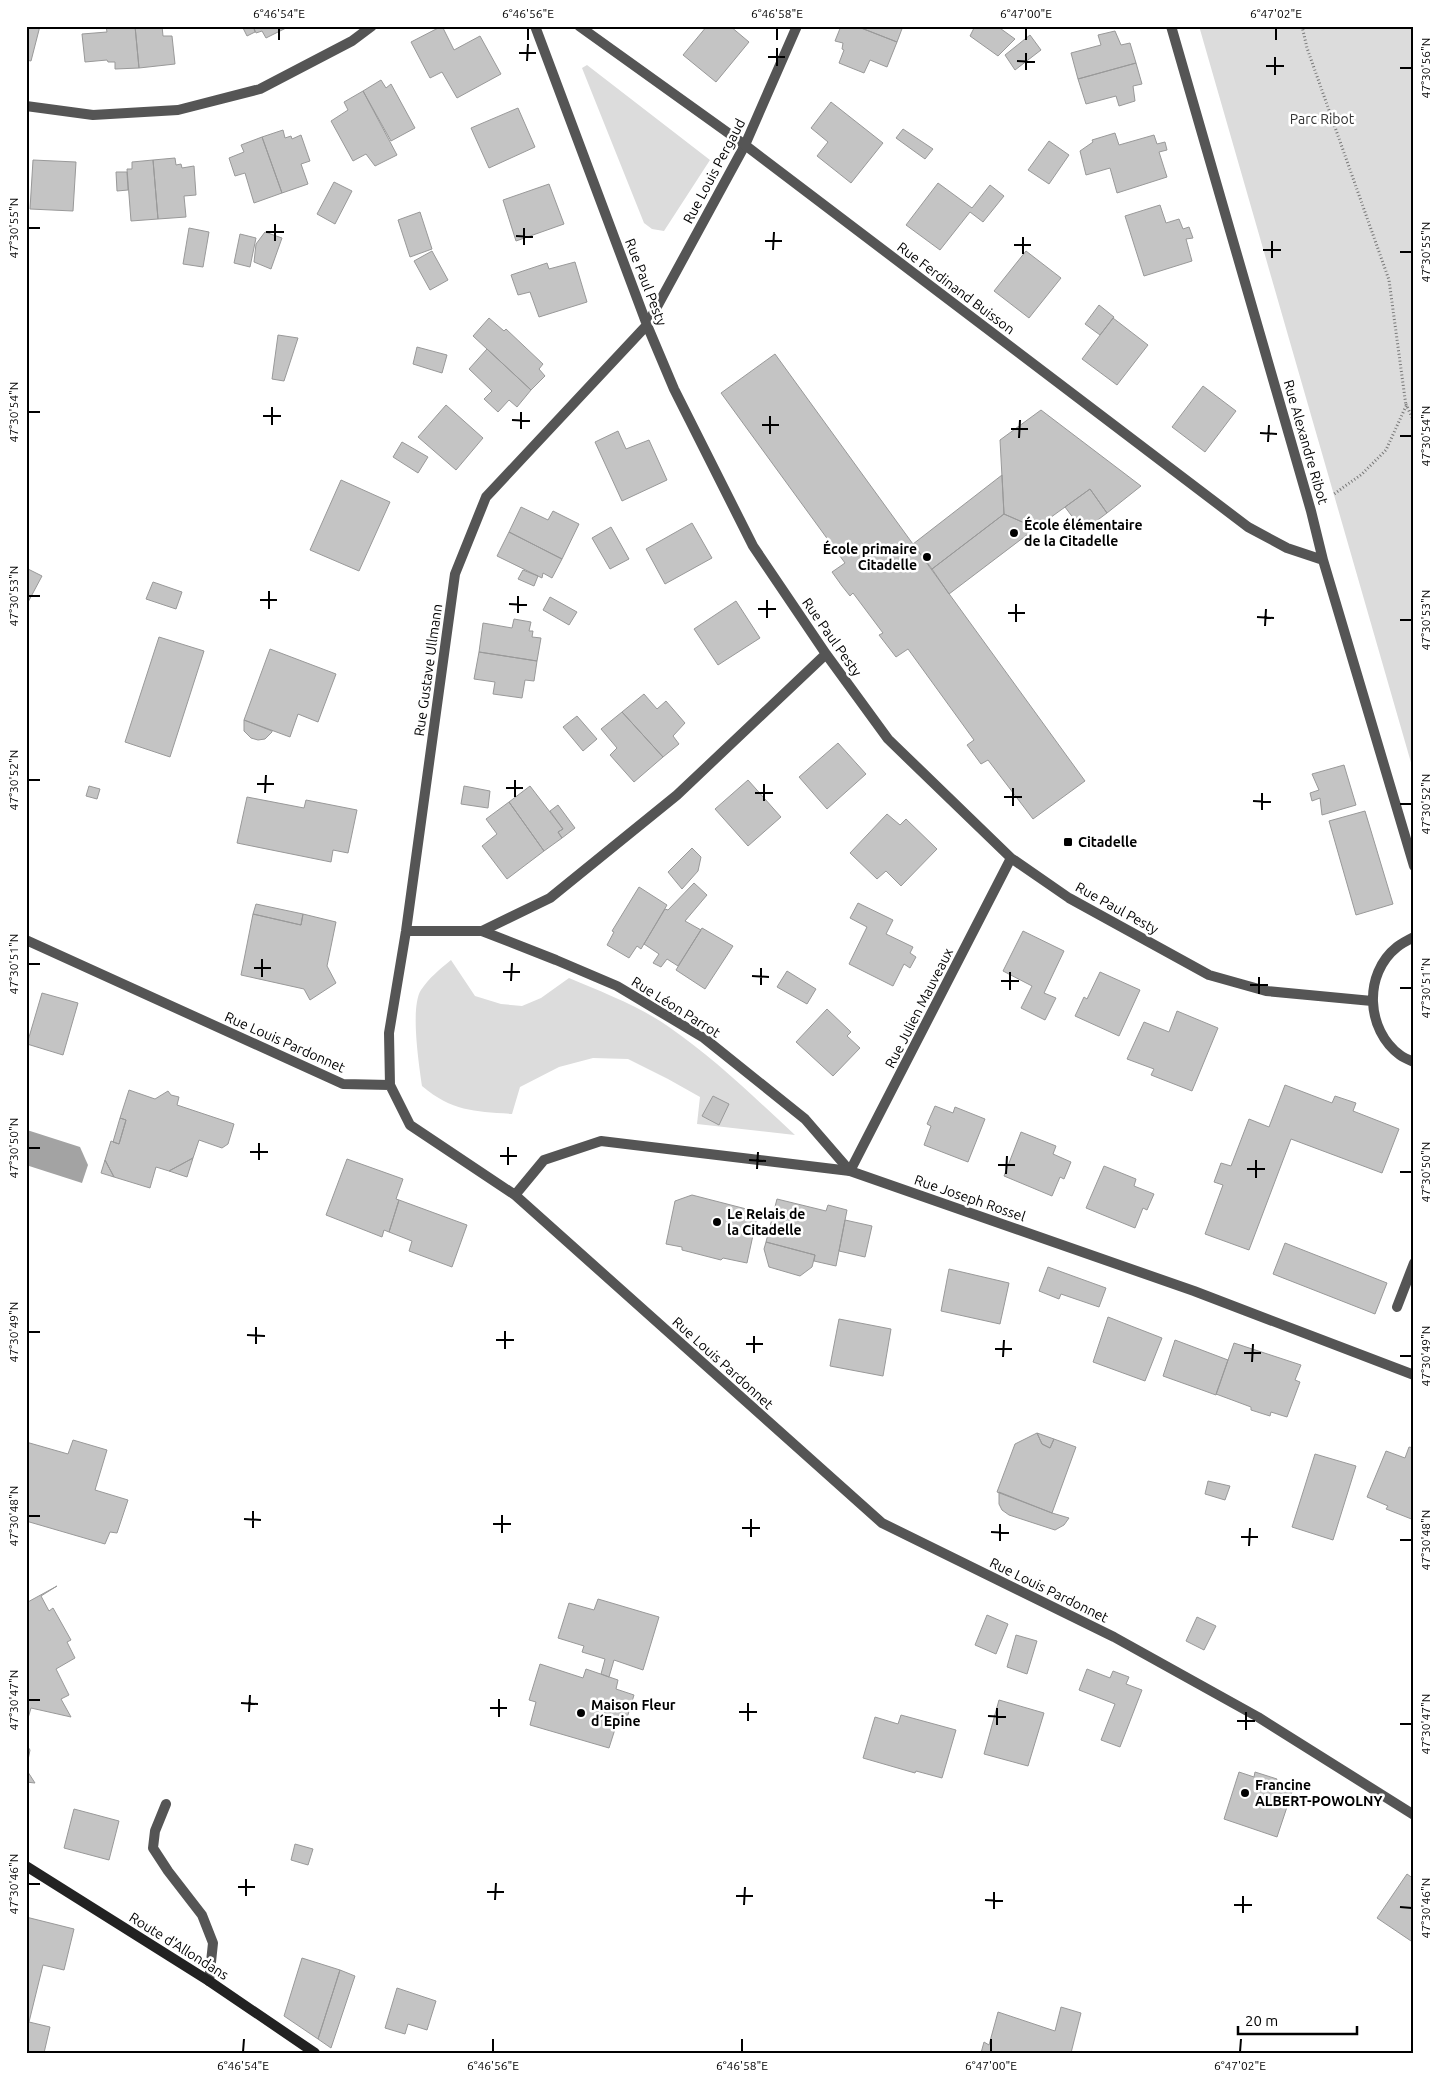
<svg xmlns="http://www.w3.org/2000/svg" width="1440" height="2079" viewBox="0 0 1440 2079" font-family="Ubuntu,sans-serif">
  <rect width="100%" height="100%" fill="#fff"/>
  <path fill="#dcdcdc" d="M1199,26H1414V773Z
    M587,65L710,160L664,231L652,229L644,223L582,68Z
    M451,960L475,996L501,1004L522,1006L541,998L569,978C602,992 639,1006 669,1027C714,1058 754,1097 795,1135L697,1124L700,1097L668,1079L628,1059L593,1058L559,1067L520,1087L512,1114C474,1111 453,1112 422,1086C419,1065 410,1007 421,990C429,978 440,969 451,960Z"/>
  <path fill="#a3a3a3" d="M27,1130L80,1147L88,1165L82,1183L26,1165Z"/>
  <path fill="#c4c4c4" stroke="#999" d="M26,26H40L31,61L26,60Z
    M106,26H135L139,68L115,69V62H108L107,60L85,62L82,34L107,32Z
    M135,26H162L163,36H172L175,64L139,68Z
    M242,26H253L255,32L247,36Z
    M253,26H285L286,28L266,38L262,31L256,33Z
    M442,26L454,50L480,36L501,74L457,98L442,72L430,78L411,42Z
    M707,26H730L749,42L716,82L683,55Z
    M841,26H856L897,42L887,67L870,60L864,73L839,63L844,50L842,49L843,43L835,41Z
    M856,26H903L897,42Z
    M975,26H997L1015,39L998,56L970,36Z
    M1115,31L1121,45L1130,43L1136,63L1078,79L1071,53L1101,45L1098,35Z
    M1030,35L1041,50L1015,70L1005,55Z
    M1136,63L1142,84L1133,86L1135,101L1119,106L1116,96L1086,104L1078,79Z
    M381,80L386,88L391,84L415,128L391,141L363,91Z
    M363,91L397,155L375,166L366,154L353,161L331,121L348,110L344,102Z
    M831,102L883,143L851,183L817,156L828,142L811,128Z
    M518,108L535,147L489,168L471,128Z
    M903,129L933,149L925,159L896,138Z
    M283,130L285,138L291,136L292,139L301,135L310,161L301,164L308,184L282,193L262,137Z
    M1115,133L1119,145L1154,135L1157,144L1165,142L1167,150L1159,152L1167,177L1117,193L1110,168L1086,175L1080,151L1093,142L1092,140Z
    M262,137L282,193L254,203L245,173L235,176L229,158L244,152L241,145Z
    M1049,141L1069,155L1049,184L1028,170Z
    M175,158L176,165L181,164L182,168L194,166L196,195L184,196L186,217L158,219L153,160Z
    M33,160L76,162L73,211L30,209Z
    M153,160L158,219L131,221L127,169H132V162Z
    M116,172H127L128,190L117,191Z
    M334,182L352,191L335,224L317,214Z
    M938,183L972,208L990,185L1004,196L983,222L970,212L940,250L906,225Z
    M549,184L564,224L516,241L503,200Z
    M1160,205L1166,223L1179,219L1183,229L1189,227L1193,238L1186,239L1192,261L1144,276L1125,216Z
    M420,212L432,249L410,257L398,220Z
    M189,228L209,232L203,267L183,264Z
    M265,232L282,238L271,269L254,262L256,244Z
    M240,234L256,238L250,267L234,263Z
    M432,251L448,280L430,290L414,261Z
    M1026,251L1061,278L1029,318L994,291Z
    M575,262L587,302L539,317L530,292L518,295L511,275L547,263L549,269Z
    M1099,305L1114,317L1100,335L1085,324Z
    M489,318L504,331L506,329L543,364L539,369L545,376L531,390L473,336Z
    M1113,318L1148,345L1117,385L1082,359Z
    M278,335L298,338L284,381L272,379Z
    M417,347L447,355L442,373L413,364Z
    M487,349L531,390L517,407L509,400L498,412L484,399L492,391L469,369Z
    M775,354L1085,781L1033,819L988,760L981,764L967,745L974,740L908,649L896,657L879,635L883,633L853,593L850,596L842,586L832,572L845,563L721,393Z
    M1203,386L1236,411L1205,452L1172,427Z
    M446,405L483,438L456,470L418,437Z
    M1041,410L1141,486L1107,513L1090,489L1036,528L1004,514L1000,440Z
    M618,431L626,449L649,440L667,480L622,501L595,442Z
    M402,442L428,457L418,473L393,457Z
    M1002,475L1004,514L932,569L913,544Z
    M341,480L390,502L359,571L310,550Z
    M1090,489L1107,513L1083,531L1065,507Z
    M521,507L548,520L553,511L579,524L562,559L509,532Z
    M1004,514L1036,528L949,594L932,569Z
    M692,523L712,558L665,584L646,549Z
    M611,527L629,559L610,569L592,538Z
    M509,532L562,559L552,578L543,573L542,578L497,556Z
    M26,568L42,576L26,606Z
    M523,570L538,576L534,586L518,579Z
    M153,582L182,592L176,609L146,599Z
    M550,597L577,612L569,625L543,610Z
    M736,601L760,638L718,665L694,629Z
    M514,619L531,622L529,631H533L532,637L541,638L537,661L479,652L483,623L512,628Z
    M159,637L204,651L170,757L125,742Z
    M270,649L336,674L318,722L298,714L290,737L244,720Z
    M479,652L537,661L534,681L525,680L522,698L493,694L495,682L474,679Z
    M644,694L657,709L666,701L685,723L673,736L679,744L663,757L622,712Z
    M622,712L663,757L634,782L610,755L617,748L601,729Z
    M577,716L597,739L583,751L563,727Z
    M244,720L272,731V732L265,739L258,740L251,738L244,731Z
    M838,743L866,774L827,809L799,777Z
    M1344,765L1356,805L1322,815L1320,798L1312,801L1310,793L1319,790L1312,774Z
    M748,780L781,817L748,846L715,809Z
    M89,786L100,789L97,799L86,796Z
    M464,786L490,791L488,808L461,804Z
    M530,786L563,829L558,832L562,838L544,851L509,802Z
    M247,797L304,808L306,800L357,810L348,853L333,850L331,862L237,843Z
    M509,802L544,851L507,879L482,846L497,834L486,819Z
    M558,805L575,828L562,838L558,832L563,829L550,811Z
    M1365,811L1393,904L1356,915L1329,821Z
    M887,814L900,825L906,819L937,849L901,886L886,871L877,879L850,853Z
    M692,848L701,857L698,871L682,889L668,872Z
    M694,883L707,895L685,921L701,930L678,966L667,959L661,967L653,963L659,954L644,944L665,909L668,910Z
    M639,887L667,905L641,949L637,946L629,958L607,945L614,932L612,931Z
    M858,903L893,920L886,934L913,947L910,953L916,957L910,968L904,964L893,986L849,964L867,927L850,918Z
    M256,904L303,914L301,925L253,914Z
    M253,914L301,925L303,914L336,922L327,966L336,983L310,1000L304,989L241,975Z
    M702,928L733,946L705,989L676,970Z
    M1023,931L1064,951L1044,993L1056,998L1045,1020L1021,1008L1032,986L1003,971Z
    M787,971L816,989L807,1004L777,987Z
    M1100,972L1140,990L1119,1036L1075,1016L1084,997L1087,999Z
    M42,993L78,1003L63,1055L27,1044Z
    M827,1009L851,1032L847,1036L860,1048L833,1076L796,1042Z
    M1177,1011L1218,1028L1192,1091L1151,1075L1154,1069L1127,1059L1144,1022L1169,1032Z
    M1285,1085L1332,1103L1335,1096L1356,1103L1353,1111L1399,1129L1382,1173L1291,1139L1249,1250L1205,1234L1223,1185L1214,1182L1221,1163L1231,1166L1249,1119L1269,1127Z
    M129,1090L155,1099L168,1091L171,1095L179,1097L177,1105L234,1124L228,1144L222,1148L199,1140L193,1158L169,1171L156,1167L150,1188L114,1177L105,1160L111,1141L119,1144L126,1120L120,1118Z
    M713,1096L729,1104L719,1125L702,1116Z
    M935,1106L953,1113L955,1107L985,1119L968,1162L924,1145L931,1126L927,1124Z
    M120,1118L126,1120L119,1144L113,1142Z
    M1021,1132L1056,1146L1053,1154L1071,1162L1064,1179L1060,1177L1052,1196L1004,1176Z
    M193,1158L187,1177L169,1171Z
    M347,1159L403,1179L396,1199L399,1200L389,1232L384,1230L382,1237L326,1215Z
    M105,1160L114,1177L101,1173Z
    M1104,1166L1136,1179L1134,1186L1154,1194L1147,1210L1143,1208L1135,1228L1086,1208Z
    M692,1195L758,1212L747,1263L723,1258L721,1260L682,1250V1247L666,1244L675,1201Z
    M777,1199L826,1211L828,1205L847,1210L836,1266L814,1261L815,1255L766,1242Z
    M399,1200L467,1225L452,1267L409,1251L412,1241L389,1232Z
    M845,1220L872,1226L865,1257L839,1251Z
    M766,1242L815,1255L812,1267L800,1276L769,1267L764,1249Z
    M1285,1243L1387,1283L1375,1314L1273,1274Z
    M1048,1267L1106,1288L1099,1307L1061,1294L1059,1299L1039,1291Z
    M949,1269L1009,1283L1000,1324L941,1311Z
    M1108,1317L1162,1338L1145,1381L1093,1362Z
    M839,1319L891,1329L883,1376L830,1366Z
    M1175,1340L1228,1360L1216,1395L1163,1376Z
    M1234,1343L1301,1365L1295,1380L1300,1382L1287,1417L1271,1412L1270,1416L1251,1410V1407L1216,1394Z
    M1037,1433L1054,1439L1050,1448L1042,1444Z
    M1037,1433L1042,1444L1050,1448L1054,1439L1076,1447L1052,1513L997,1492L1015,1444Z
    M73,1440L107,1450L95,1490L128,1500L117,1533L110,1532L105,1544L26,1521V1442L68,1454Z
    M1409,1447L1414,1448V1520L1386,1509L1388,1506L1367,1497L1386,1451L1405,1458Z
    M1315,1454L1356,1466L1333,1540L1292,1527Z
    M1208,1481L1230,1486L1225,1500L1205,1494Z
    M999,1492L1052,1513L1069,1518L1064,1525L1055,1530L1009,1515L1002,1510L999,1504Z
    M57,1586L41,1596L49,1611L53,1608L71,1640L67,1642L75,1658L56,1669L69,1695L61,1699L71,1717L31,1708L26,1725V1603Z
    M598,1599L659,1617L643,1670L614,1660L609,1677L601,1674L605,1659L582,1652L584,1646L558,1638L569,1603L594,1610Z
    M987,1615L1008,1624L996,1654L975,1645Z
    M1197,1617L1216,1626L1204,1650L1186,1641Z
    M1016,1635L1037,1641L1027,1674L1007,1667Z
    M540,1664L583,1678L586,1669L618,1680L616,1689L634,1695L624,1728L616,1726L609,1748L530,1725L536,1702L529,1700Z
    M1087,1669L1110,1678L1113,1671L1129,1677L1126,1684L1142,1690L1120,1747L1101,1740L1115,1704L1079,1690Z
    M999,1700L1044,1713L1028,1766L984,1754Z
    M901,1715L956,1730L942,1778L916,1771L915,1773L863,1758L875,1717L898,1724Z
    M26,1744L30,1750L28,1760H26Z
    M26,1769L35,1783L26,1782Z
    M1239,1772L1254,1777L1255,1772L1277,1779L1276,1783L1293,1789L1277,1837L1224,1819Z
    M74,1809L119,1821L109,1860L64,1848Z
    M295,1844L313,1849L308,1865L291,1860Z
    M1407,1874L1414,1879V1943L1377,1918Z
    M26,1917L74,1929L64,1970L43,1965L29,2022L50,2027L44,2053H26Z
    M302,1958L340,1970L318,2039L284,2016Z
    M340,1970L355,1976L331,2048L318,2039Z
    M397,1988L436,2001L427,2030L408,2024L405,2034L385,2028Z
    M1061,2007L1081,2013L1071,2053H981L984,2042L989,2045L998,2012L1055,2031Z"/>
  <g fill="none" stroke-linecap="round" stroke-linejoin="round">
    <path stroke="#777" stroke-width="3" stroke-dasharray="1 2.5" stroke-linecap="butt" d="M1302,26L1307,48L1389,280L1406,406L1386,450L1362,474L1334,494
      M1406,404L1414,422"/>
    <path stroke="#555" stroke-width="10" d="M482,931L556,960L617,986L704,1038L805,1119L850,1171
      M166,1804L155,1831L153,1848L168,1871L202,1915L213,1943L209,1981"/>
    <path stroke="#555" stroke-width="10" d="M647,325L745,145"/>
    <path stroke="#555" stroke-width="10" d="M535,26L647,325L674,389L753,546L826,654L888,739L1011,858L1069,898L1209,975L1266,991L1372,1001
      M579,26L745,145L1248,527L1287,548L1323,560
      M1171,26L1311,511L1323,560L1414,866
      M26,106L93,115L178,110L260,89L352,41L372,26
      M745,145L797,26
      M647,325L486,497L455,574L406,931L389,1033L390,1085L410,1125L515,1195L882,1523L1114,1637L1258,1717L1414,1815
      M406,931H482L550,898L677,795L826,654
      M1414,937C1408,940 1402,943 1397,947C1363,974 1366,1030 1400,1055C1404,1058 1409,1060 1414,1062
      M26,940L343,1084L390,1085
      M850,1171L1011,858
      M515,1195L544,1160L601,1141L850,1171L1194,1291L1414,1375
      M1397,1307L1414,1263"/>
    <path stroke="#222" stroke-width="10" d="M26,1866L209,1981L315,2053"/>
  </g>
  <path fill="none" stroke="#000" stroke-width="2" d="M279,40V28M528,40V28M777,40V28M1026,40V28M1276,40V28M519,53H536M768,57H785M527,61L528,44M1017,61L1035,62M777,66V48M1266,66H1284M1400,68H1412M1026,70V53M1275,75V57M28,228H40M266,232H284M516,236L533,237M275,241V224M765,241H782M524,245V228M1014,245H1031M773,250L774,232M1263,250H1281M1400,252H1412M1023,254V237M1272,258V241M28,412H40M263,416H281M512,420L530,421M272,425V407M762,425H779M521,429V412M1011,429H1028M1260,433L1277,434M770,434V416M1400,436H1412M1019,438L1020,420M1268,442L1269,425M28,596H40M260,600H277M509,604L527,605M269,609V591M758,609H776M518,613V596M1008,613H1025M1257,617L1274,618M767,618V600M1400,620H1412M1016,622V604M1265,626L1266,609M28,780H40M257,784H274M506,788H523M265,793L266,775M755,793H773M515,797V780M1004,797H1022M764,801V784M1253,801L1271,802M1400,804H1412M1013,806V788M1262,810V793M28,964H40M254,968H271M503,972H520M752,976L769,977M262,977V959M511,981L512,963M1001,981H1019M761,985V968M1250,985H1268M1400,988H1412M1010,990V972M1259,994V977M28,1148H40M250,1152H268M500,1156H517M259,1160V1143M749,1160L766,1161M508,1165V1147M998,1165H1015M757,1169L758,1152M1247,1169H1265M1400,1172H1412M1006,1174L1007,1156M1256,1178V1160M28,1332H40M247,1335L265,1336M496,1340H514M256,1344V1327M746,1344H763M505,1349V1331M995,1349H1012M754,1353V1336M1244,1353H1261M1400,1356H1412M1003,1357L1004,1340M1252,1362L1253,1344M28,1516H40M244,1519L261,1520M493,1524H511M253,1528V1511M742,1528H760M991,1532L1009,1533M502,1533V1515M751,1537V1519M1241,1537H1258M1400,1540H1412M1000,1541V1524M1249,1546L1250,1528M28,1700H40M241,1703L258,1704M490,1708H507M249,1712L250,1695M739,1712H757M988,1716L1006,1717M499,1717V1699M748,1721V1703M1237,1721H1255M1400,1724H1412M997,1725V1708M1246,1730V1712M28,1884H40M238,1887H255M487,1892H504M246,1896V1879M736,1896H753M495,1900L496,1883M985,1900L1003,1901M744,1905L745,1887M1234,1905H1252M1400,1907L1412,1908M994,1909V1892M1243,1913V1896M243,2052L244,2039M493,2052V2039M742,2052V2039M991,2052V2039M1240,2052L1241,2039"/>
  <g fill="#000" stroke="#fff" stroke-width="2">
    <circle cx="1014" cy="533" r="5"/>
    <circle cx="927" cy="557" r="5"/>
    <rect x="1063" y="837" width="10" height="10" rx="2.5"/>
    <circle cx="717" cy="1222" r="5"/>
    <circle cx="581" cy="1713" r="5"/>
    <circle cx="1245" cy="1793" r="5"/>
  </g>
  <g text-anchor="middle" stroke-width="5" stroke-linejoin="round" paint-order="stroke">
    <g font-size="14" fill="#333" stroke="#fff">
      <text x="1322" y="124">Parc Ribot</text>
    </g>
    <g font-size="14" fill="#000" stroke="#fff">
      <text transform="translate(714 171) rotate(-62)" y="5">Rue Louis Pergaud</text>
      <text transform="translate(646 282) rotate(69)" y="5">Rue Paul Pesty</text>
      <text transform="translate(956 288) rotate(37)" y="5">Rue Ferdinand Buisson</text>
      <text transform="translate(1306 442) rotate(74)" y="5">Rue Alexandre Ribot</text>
      <text transform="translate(832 637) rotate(55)" y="5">Rue Paul Pesty</text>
      <text transform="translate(428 670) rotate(-82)" y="5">Rue Gustave Ullmann</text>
      <text transform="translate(1117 908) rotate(29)" y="5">Rue Paul Pesty</text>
      <text transform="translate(676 1007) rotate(32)" y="5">Rue Léon Parrot</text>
      <text transform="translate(919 1008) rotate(-63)" y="5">Rue Julien Mauveaux</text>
      <text transform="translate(285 1042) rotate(24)" y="5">Rue Louis Pardonnet</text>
      <text transform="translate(970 1198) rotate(19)" y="5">Rue Joseph Rossel</text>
      <text transform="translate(723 1363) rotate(42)" y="5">Rue Louis Pardonnet</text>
      <text transform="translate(1049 1590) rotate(26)" y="5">Rue Louis Pardonnet</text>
      <text transform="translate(179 1946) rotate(32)" y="5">Route d'Allondans</text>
    </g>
    <g font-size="14" font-weight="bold" fill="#000" stroke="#fff" text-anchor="start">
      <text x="1024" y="530">École élémentaire<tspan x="1024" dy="16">de la Citadelle</tspan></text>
      <text x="917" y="554" text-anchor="end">École primaire<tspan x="917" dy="16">Citadelle</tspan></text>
      <text x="1078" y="847">Citadelle</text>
      <text x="727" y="1219">Le Relais de<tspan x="727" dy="16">la Citadelle</tspan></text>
      <text x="591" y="1710">Maison Fleur<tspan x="591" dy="16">d´Epine</tspan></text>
      <text x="1255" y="1790">Francine<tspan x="1255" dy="16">ALBERT-POWOLNY</tspan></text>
    </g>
  </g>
  <rect width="1440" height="2079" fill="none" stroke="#ffffff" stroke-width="55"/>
  <path d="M1238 2026v8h119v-8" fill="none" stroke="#000000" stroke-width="2.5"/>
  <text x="1245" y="2026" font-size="15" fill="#000000" stroke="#ffffff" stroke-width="4" paint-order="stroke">20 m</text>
  <rect x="28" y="28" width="1384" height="2024" fill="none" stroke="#000" stroke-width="2"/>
  <g font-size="12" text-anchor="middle" fill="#000">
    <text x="279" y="18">6°46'54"E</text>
    <text x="528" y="18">6°46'56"E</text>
    <text x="777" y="18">6°46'58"E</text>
    <text x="1026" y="18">6°47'00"E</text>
    <text x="1276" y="18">6°47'02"E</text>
    <text transform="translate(1426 68) rotate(-90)" y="4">47°30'56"N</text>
    <text transform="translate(14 228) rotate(-90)" y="4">47°30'55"N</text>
    <text transform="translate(1426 252) rotate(-90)" y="4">47°30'55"N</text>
    <text transform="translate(14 412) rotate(-90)" y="4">47°30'54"N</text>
    <text transform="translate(1426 436) rotate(-90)" y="4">47°30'54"N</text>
    <text transform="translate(14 596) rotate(-90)" y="4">47°30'53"N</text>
    <text transform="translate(1426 620) rotate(-90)" y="4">47°30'53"N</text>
    <text transform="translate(14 780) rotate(-90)" y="4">47°30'52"N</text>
    <text transform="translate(1426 804) rotate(-90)" y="4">47°30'52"N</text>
    <text transform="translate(14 964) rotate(-90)" y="4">47°30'51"N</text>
    <text transform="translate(1426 988) rotate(-90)" y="4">47°30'51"N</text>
    <text transform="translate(14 1148) rotate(-90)" y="4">47°30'50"N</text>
    <text transform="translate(1426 1172) rotate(-90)" y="4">47°30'50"N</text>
    <text transform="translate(14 1332) rotate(-90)" y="4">47°30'49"N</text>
    <text transform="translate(1426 1356) rotate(-90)" y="4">47°30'49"N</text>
    <text transform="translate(14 1516) rotate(-90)" y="4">47°30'48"N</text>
    <text transform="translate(1426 1540) rotate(-90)" y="4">47°30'48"N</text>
    <text transform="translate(14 1700) rotate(-90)" y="4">47°30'47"N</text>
    <text transform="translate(1426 1724) rotate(-90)" y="4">47°30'47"N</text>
    <text transform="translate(14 1884) rotate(-90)" y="4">47°30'46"N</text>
    <text transform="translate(1426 1908) rotate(-90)" y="4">47°30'46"N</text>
    <text x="243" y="2070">6°46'54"E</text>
    <text x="493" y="2070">6°46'56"E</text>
    <text x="742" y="2070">6°46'58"E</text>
    <text x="991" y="2070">6°47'00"E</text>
    <text x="1240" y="2070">6°47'02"E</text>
  </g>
</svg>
